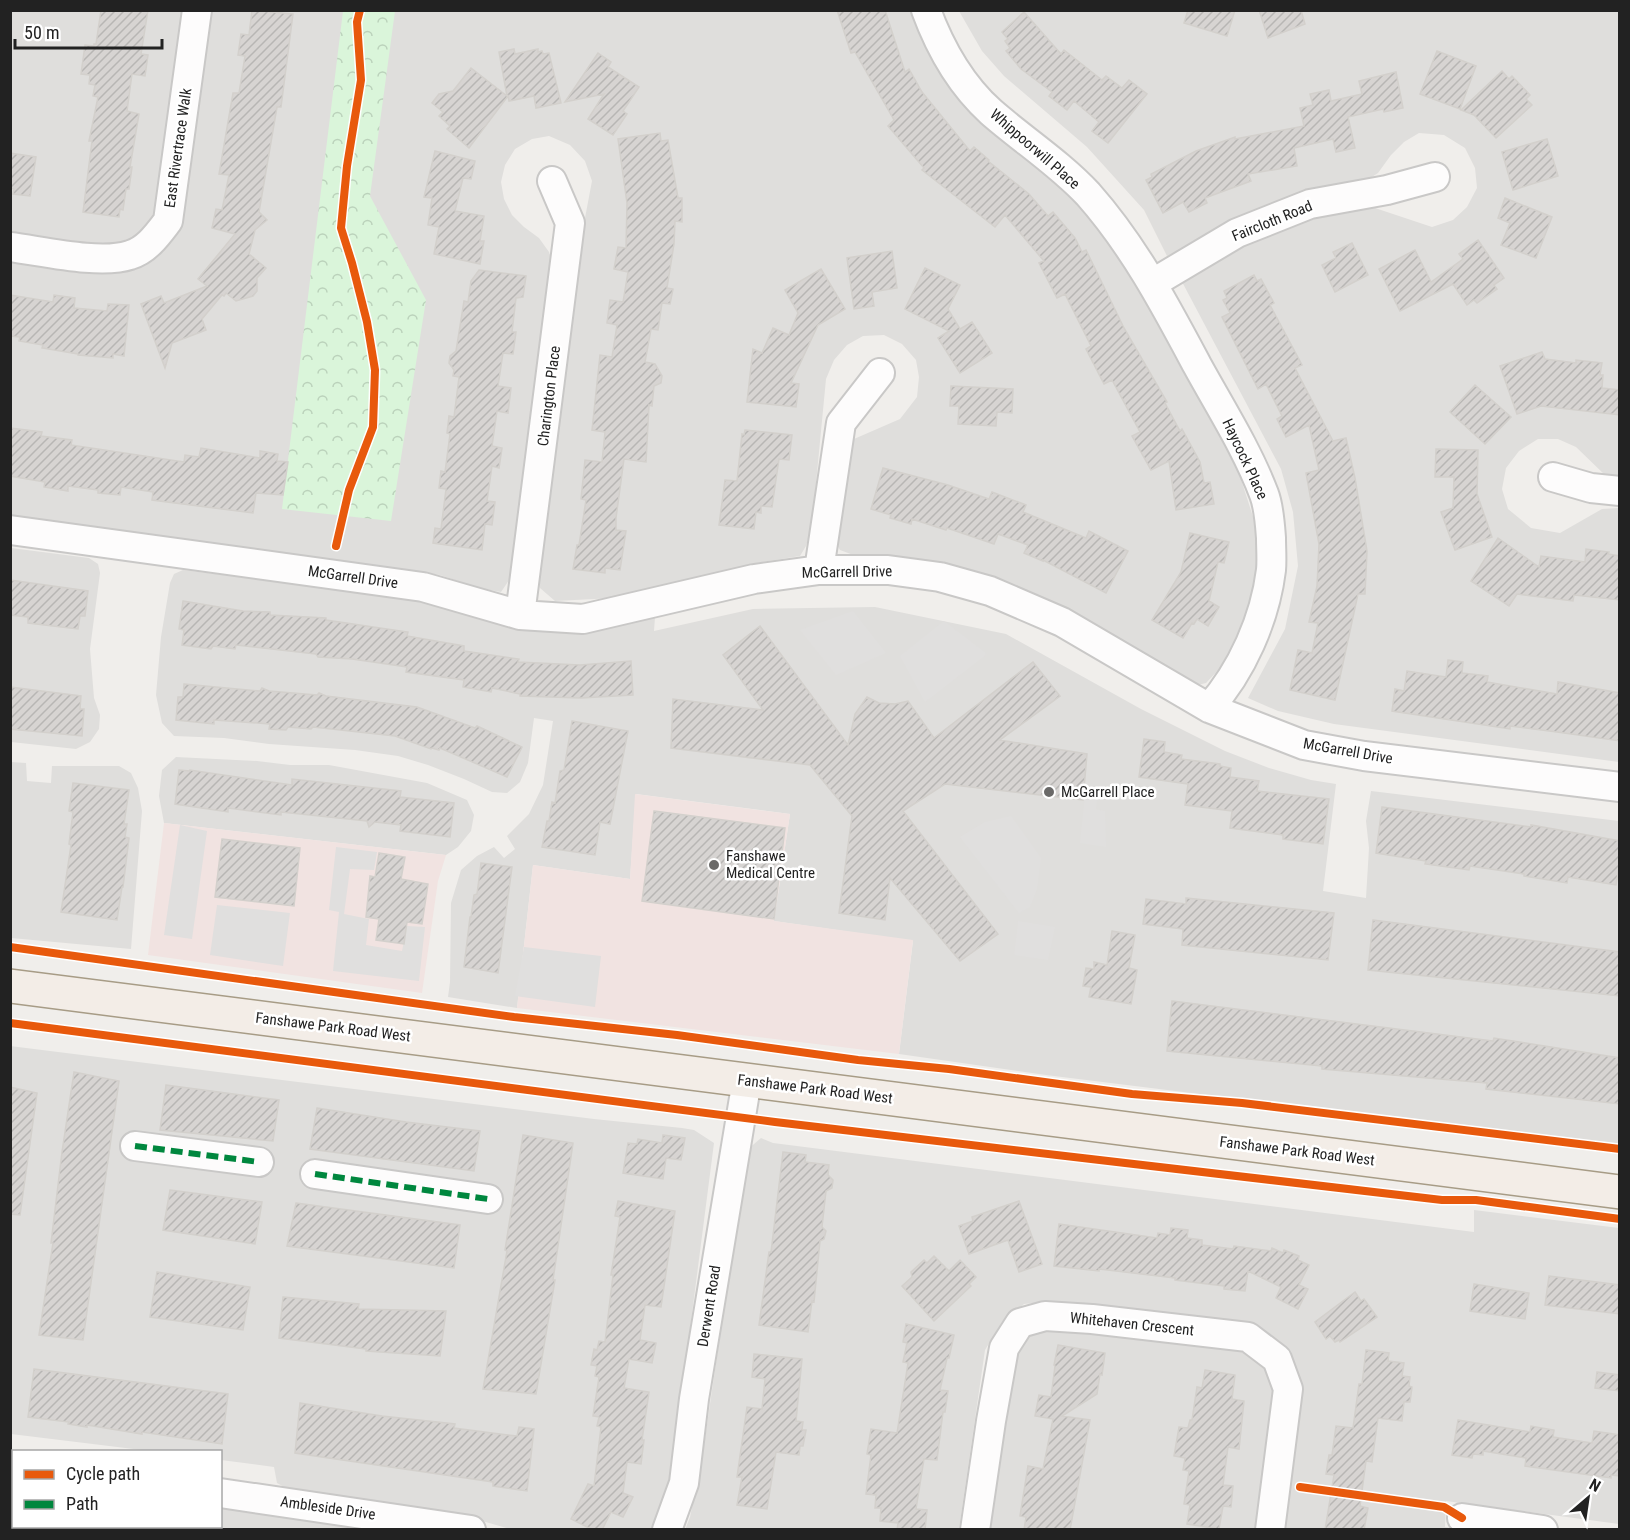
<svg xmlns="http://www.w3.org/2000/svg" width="1630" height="1540" viewBox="0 0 1630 1540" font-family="'Roboto Condensed',sans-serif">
  <defs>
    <pattern id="park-crowns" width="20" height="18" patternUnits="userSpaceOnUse" patternTransform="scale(1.5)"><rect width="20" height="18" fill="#daf5da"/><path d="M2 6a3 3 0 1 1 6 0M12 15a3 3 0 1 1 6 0" fill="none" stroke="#bbd2bb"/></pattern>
    <pattern id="building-hatch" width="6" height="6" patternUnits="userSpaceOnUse" patternTransform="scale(1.5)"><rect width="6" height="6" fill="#d7d4d2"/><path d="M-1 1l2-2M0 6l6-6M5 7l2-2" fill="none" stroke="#b8b6b4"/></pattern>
  </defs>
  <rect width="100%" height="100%" fill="#f0eeeb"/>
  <path fill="#dfdedc" d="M918,10L1035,161L1111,237L1238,470L1256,526L1258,558L1255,588L1250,613L1235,646L1223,665L1206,683L1194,686L884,558L856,556L840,550L829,530L841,462L854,439L900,419L917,397L919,377L916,360L902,344L884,335L863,336L847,345L834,360L826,379L812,525L806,546L800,556L750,564L681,583L614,598L555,601L540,588L538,550L581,239L592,181L585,161L570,145L549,136L532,139L515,149L505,165L501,182L504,199L512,215L524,227L539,238L549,252L554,267L518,567L501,592L479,588L440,575L402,569L11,518V258L106,271L134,269L154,255L207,11Z
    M11,11H184L159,205L153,225L117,249L11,235Z
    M959,11H1619V481L1606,476L1576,447L1558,439H1538L1519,451L1506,468L1502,489L1508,509L1531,528L1560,533L1602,509L1619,508V762L1334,724L1278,711L1248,698L1285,629L1298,566L1293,512L1281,469L1180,278L1263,234L1337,212L1372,207L1432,227L1453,220L1467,207L1477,188L1475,168L1465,148L1444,135L1419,133L1404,142L1391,155L1378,173L1358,186L1246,219L1167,256L1144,210L1087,147L1004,76L982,51Z
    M11,548L89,558L98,564L100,573L90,649L94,698L100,715L99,729L90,742L76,749L11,742Z
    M183,570L402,597L437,605L585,630L655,617L654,631L753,609L875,607L1006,634L1141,709L1225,751L1269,768L1311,780L1336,784L1323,891L1366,898L1369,848L1366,821L1371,791L1619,821V1146L1046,1075L899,1054L913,941L774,921L790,814L636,794L630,879L533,865L517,1008L448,997L450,982L451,903L461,870L477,856L494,847L504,858L515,849L507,836L529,814L543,785L553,721L534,718L528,763L520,782L507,793L492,792L464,779L428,765L398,756L355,750L269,744L224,738L174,736L162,723L156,695L161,637L170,583L174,574Z
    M176,757L257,761L290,765H329L427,783L467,800L474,815L471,831L458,847L446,855L164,823L159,796L162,770Z
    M11,762L26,763L27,781L51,783L52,766H119L131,773L138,788L142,811L131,949L11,938Z
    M10,1046L594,1119L682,1128L694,1130L714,1143L670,1484L652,1529H510L451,1512L295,1493L277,1483L274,1467L221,1460L220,1452L150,1451L11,1434Z
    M761,1138L773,1143L1474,1232V1210L1619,1228V1524L1446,1501L1445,1527L1463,1529H1283L1298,1421L1248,1326L1053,1301L1024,1304L1002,1322L985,1350L959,1529L685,1530L690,1517L702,1459L747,1150Z
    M1059,1327L1236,1350L1254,1356L1265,1367L1275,1390L1255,1529L988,1530L1015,1352L1029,1333Z
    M221,1508L378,1529L27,1530V1526H220Z"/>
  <path fill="#f1e3e1" d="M635,794L790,814L774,921L913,940L899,1054L517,1008L533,865L630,879Z
    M164,823L446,855L438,881L422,993L148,955Z"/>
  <path fill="url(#park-crowns)" d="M343,11H395L370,196L426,300L391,521L282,509Z"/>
  <path fill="#e0dfde" d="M853,611L886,653L836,675L800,630Z
    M944,621L987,654L925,702L900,656Z
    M1086,786L1098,789L1096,809L1105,811L1106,847L1080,843Z
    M1011,816L1041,858L1037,889L1030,907L1019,913L960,837L985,822Z
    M180,825L207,831L192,939L164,935Z
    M336,847L377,852L374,870L350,869L344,914L369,919L366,945L402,951L407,926L425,927L419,981L333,971L339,912L329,910Z
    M217,905L290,913L283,966L210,955Z
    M1018,921L1055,927L1048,960L1014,955Z
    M524,947L601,956L595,1007L515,996Z"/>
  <path fill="url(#building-hatch)" stroke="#d3d0cc" stroke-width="1.5" d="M101,10H148L141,54L148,55L145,76L132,74L127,111L139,114L130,167H132L129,189H126L123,210L120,209L119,217L83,212L92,141H89L98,97L93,96L95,85L89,84L90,75L81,74L85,45L94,46V44H96Z
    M252,10L293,14L281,107H277L259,212L267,220L255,230L249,254L266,268L257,278V291L253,296L236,301L226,293L224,296L222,295L202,319L206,330L172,343L165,368L141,304L161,296L164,303L207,286L198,279L235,234L212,228L216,209L222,210L229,175L219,174L233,93H239L245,56L238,55L241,34L249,35Z
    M837,10H885L905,72L909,69L922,92L970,151L974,147L989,160L988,161L1029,194L1048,216L1053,212L1075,238L1082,252L1086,250L1124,328L1167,402L1165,403L1180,431L1182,429L1200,462L1204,483L1210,482L1214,504L1176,510L1169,461L1151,470L1132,436L1140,432L1112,380L1104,384L1086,349L1091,346L1065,294L1057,298L1039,263L1044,261L1005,215L995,227L922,170L924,168L888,126L894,120L855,52L851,53Z
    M1188,10H1235L1227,36L1184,23Z
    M1259,10H1301L1305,24L1268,38Z
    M1024,12L1061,54L1064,50L1102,80L1106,76L1122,88L1129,80L1147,94L1108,143L1092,131L1099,122L1074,101L1067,110L1049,96L1052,92L1021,69L1006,51L1010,48L1005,41L1008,39L1002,32Z
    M514,49L515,54L538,49V52L542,51L543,54L549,53L561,103L536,108L534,96L509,101L508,96L469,148L447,129L450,126L439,116L443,112L432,103L439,94L453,91L471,68L507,96L499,52Z
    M1437,51L1476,66L1460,109L1420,94Z
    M598,53L611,62L608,67L639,87L623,111L627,114L613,135L588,119L604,94L565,102Z
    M1502,71L1509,79L1512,76L1530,95L1526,99L1532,105L1496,138L1474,115L1461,110Z
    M1396,72L1403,108L1384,112L1383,109L1348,117L1355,148L1336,152L1333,139L1294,148L1297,166L1248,174L1251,181L1205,198L1207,203L1189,212L1183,202L1163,213L1146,180L1152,177L1151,174L1196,151L1235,137V139L1304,126L1300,108L1313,105L1310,94L1329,90L1331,101L1362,94L1359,81Z
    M660,133L661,141L668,140L678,198H682V222L675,221L674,244L667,288L673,289L670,304L662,303L658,330L651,329L645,362L655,364L662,376L661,383L654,386L652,406L649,405L646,462L624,459L616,518V530L626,531L620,570L605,568V573L573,569L577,545H579L586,500L581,499L585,460L602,462L605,432L592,430L600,355L612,357L617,325L607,323L610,300L623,302L628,272L614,269L618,247L626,248L627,203L618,139Z
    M1547,139L1558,176L1513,190L1502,152Z
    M435,151L475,161L471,179L463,178L455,211L484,216L480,241H484L480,264L434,254L439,227L428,225L432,198L424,197Z
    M10,153L36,157L30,196L13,194L14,189L10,188Z
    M1505,198L1552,217L1536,258L1501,245L1510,223L1498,218Z
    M1478,240L1504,278L1494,285L1497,289L1477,303L1474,300L1467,305L1453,284L1400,311L1379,269L1415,250L1431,282L1463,259L1459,254Z
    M1352,243L1368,275L1335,292L1322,265L1336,258L1333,252Z
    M892,251L897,288L872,292L874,306L854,309L847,258Z
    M925,268L960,285L948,309L960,329L972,322L992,353L960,373L938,338L949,331L905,309Z
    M821,269L845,309L818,325L791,383L799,384L796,407L747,402L753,349L762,353L773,328L789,335L798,313L785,290Z
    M479,270L526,276L523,297L516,298L512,332H516L513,354L503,353L498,386L511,388L508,413L497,411L492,446L502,448L499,468L492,466L487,501L495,502L492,525L485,524L482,550L433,543L435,528L441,529L446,489L439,488L441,471L445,472L450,434L447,433L449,416L454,417L459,377L453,376L454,370L449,363L450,356L456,351L464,301L468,302L471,281Z
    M1254,275L1257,281L1261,279L1274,303L1270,305L1302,365L1295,368L1333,441L1346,438L1355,478L1367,551L1365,594H1358L1335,700L1290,690L1298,650L1312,653L1318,623L1309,622L1317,586L1319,544L1306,473L1319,470L1309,425L1286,437L1277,419L1282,416L1266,384L1258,389L1222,317L1230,313L1223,300L1227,298L1224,291Z
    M10,295L53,302L54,295L75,298L74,308L107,311L108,304L129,305L124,356L113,354V358L78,355V354L42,348L43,345L19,341L20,337L10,336Z
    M1542,352L1545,359L1576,363V360L1602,363L1600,375H1603L1602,388L1620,390V415L1541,406L1517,414L1500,366Z
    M1475,385L1511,417L1485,444L1450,412Z
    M951,386L1013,389L1012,413L997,412L996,426L958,424L959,406H950Z
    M10,428L42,432L41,436L72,440L71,445L184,462L185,455L199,457L201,448L260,458V451L278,454L277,461L288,462L283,495L256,493L253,513L152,500L153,492L121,487L120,495L98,493V490L68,486V491L44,487L45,482L10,476Z
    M745,430L792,435L789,460L779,459L772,507L761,506V513L756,512L754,529L719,525L725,480L737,481L742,434L744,435Z
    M1436,449L1478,450L1477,494L1492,537L1455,550L1441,512L1453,508L1454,477H1435Z
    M883,468L948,485L989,499L992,492L1026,505L1023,512L1086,538L1089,531L1128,551L1106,593L1043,560V561L1024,553L1028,545L998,534L994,544L947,528L946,530L912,519L911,524L890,518L891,515L871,509Z
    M1190,533L1229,542L1224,563L1218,562L1209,601L1219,607L1208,626L1197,619L1194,624L1192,623L1183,638L1152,620L1181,572Z
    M1498,538L1539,567L1541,556L1585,562L1586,549L1609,552L1608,554L1620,556V600L1574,595L1573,601L1517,594L1509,606L1471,581Z
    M10,580L88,591L85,616H80L78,629L28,623V617L10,615Z
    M183,601L243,611L270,612V615L326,618V620L408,632L407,636L464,646V651L519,659L518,662L580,665L631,661L633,695L581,698L520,696V694L492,688L491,692L463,687L464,680L406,672L407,667L352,659L318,657L316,654L236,645L235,649L213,646L211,649L182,645L184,630L179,629Z
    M760,626L848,745L855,714L867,697L879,703L895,704L908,701L934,738L1033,662L1060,696L1000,740L1087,754L1083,800L945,784L903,811L998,934L960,961L890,878L885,920L839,913L852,816L810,765L671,748L673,699L763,710L723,655Z
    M1448,660L1463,662L1462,673L1488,676L1487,682L1557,694L1558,682L1620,693V741L1557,732L1510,726V729L1392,711L1395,689L1404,691L1407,671L1446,677Z
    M184,684L260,691L262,688L269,691L317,695L319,693L326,696L417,707L475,728L477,726L522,747L507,777L440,748L439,750L432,748L431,749L395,736L313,727L311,729L288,727L286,730L269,729L270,724L214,720V724L176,720L178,697H183Z
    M10,687L81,696L80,709H84L82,736L10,729Z
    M572,721L628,731L610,824L600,822L595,855L542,847L547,821H549L552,802L555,803L560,771L564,770Z
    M1144,739L1165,742L1164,752L1182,755L1181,759L1220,764V766L1231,768L1230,777L1259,781L1257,791L1329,799L1323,844L1283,839V835L1230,828L1232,811L1185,805L1188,784L1139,777Z
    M179,770L190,771V770L292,785V779L401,791L400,797L454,803L450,837L400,831L401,825L375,822L369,827L367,821L281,812V815L228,808V812L175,804Z
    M73,783L129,790L124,824H127L125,837L129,838L123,887H122L117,920L61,912L71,845L69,844L73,812L69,811Z
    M1382,807L1531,827V825L1620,841V862L1616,885L1568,877L1567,883L1524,876V874L1470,866L1469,870L1425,864L1426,861L1376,853Z
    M654,811L785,828L774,919L642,901Z
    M222,839L300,848L294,906L215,897Z
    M379,853L405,857L401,879L428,884L422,924L407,922L404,944L376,940L379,919L366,917L370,876L375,877Z
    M481,863L512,867L498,973L464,967L470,917H471L474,895L477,894Z
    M1186,898L1334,913L1328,960L1182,945L1183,929L1143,924L1146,899L1186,904Z
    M1373,920L1620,952V996L1368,970Z
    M1112,931L1135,935L1129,968L1137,970L1131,1004L1089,997L1091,987L1083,986L1086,968L1094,969V962L1107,965Z
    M1172,1001L1493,1041L1494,1038L1620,1058V1104L1486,1089L1487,1083L1322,1069V1066L1167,1051Z
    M74,1072L119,1081L83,1340L39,1335L53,1243H51L62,1152Z
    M166,1085L279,1100L273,1141L160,1130Z
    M10,1087L37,1093L20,1215L10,1214Z
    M317,1108L406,1122L480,1131L474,1171L310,1149Z
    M523,1135L573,1143L553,1280H555L536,1394L483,1389L507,1251L505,1250Z
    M663,1135L685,1138L681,1160L666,1158L663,1179L623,1173L628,1143L637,1144L638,1139L662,1143Z
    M783,1152L806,1155L805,1162L829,1165L828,1175L833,1180L832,1188L826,1191L822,1227L826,1231L824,1239L820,1241L814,1302L812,1301L808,1332L759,1325L769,1252H771Z
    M170,1190L262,1202L255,1244L163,1230Z
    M618,1201L675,1211L661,1307L645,1305L640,1340L656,1343L652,1363L629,1359L624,1388L649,1392L642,1440H644L641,1464L627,1462L623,1493L633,1497L623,1517L611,1512L602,1530H593L571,1519L588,1484L594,1486L601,1427L597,1426L599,1417L593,1416L599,1377L595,1376L597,1366L591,1365L594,1349L597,1350L599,1341L605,1342L613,1275H611L620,1217L615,1216Z
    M1019,1201L1042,1264L1019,1272L1008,1240L969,1254L959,1226L973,1221L972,1217Z
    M296,1203L460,1225L454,1268L287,1246Z
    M1059,1224L1157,1238L1158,1233L1170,1235L1171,1228L1188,1230L1187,1238L1202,1240V1245L1233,1249L1234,1246L1271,1251L1272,1248L1283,1253L1284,1250L1299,1256L1298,1260L1309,1265L1299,1285L1308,1289L1298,1309L1276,1298L1281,1287L1248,1271L1245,1291L1224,1289V1286L1175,1280V1278L1099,1269V1271L1054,1266Z
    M934,1256L949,1271L960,1260L976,1277L969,1284L971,1286L934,1321L902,1286L912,1277L911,1272L924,1260L927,1263Z
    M157,1272L250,1287L243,1330L150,1317Z
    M1549,1276L1620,1285V1314L1545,1305Z
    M1474,1284L1529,1293L1525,1319L1470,1311Z
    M1355,1292L1361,1301L1364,1299L1377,1317L1340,1342L1339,1340L1335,1342L1330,1336L1326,1339L1315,1322Z
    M283,1297L359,1304L358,1309L446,1311L440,1356L366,1351V1349L279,1338Z
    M906,1324L954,1335L949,1358H947L940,1390L948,1391L945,1412H943L937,1460L924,1459L916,1509L927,1510L925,1530H897L898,1523L880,1521L881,1508H875L876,1495L866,1494L871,1455L867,1454L871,1429L897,1433L908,1363L903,1362L907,1343L903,1342Z
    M1058,1345L1105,1353L1102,1375L1100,1374L1097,1394L1062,1416L1090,1420L1070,1530H1024L1026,1517L1020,1516L1028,1466L1043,1469L1053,1419L1035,1416L1039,1395L1051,1397L1055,1366L1054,1365Z
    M1366,1350L1389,1353L1388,1361L1404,1363L1402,1376L1410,1377L1409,1386L1412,1387L1410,1402H1404L1402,1421L1378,1418L1372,1462L1366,1461L1360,1506L1368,1508L1364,1530H1325L1334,1475L1326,1474L1329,1455H1332L1336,1426L1353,1428L1359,1384H1362Z
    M754,1354L802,1359L796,1421L803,1422L802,1430H806L803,1446H800L799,1455L776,1452L767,1509L737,1505L742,1477H737L747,1407L762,1409L765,1379L752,1377Z
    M34,1369L228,1394L222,1444L142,1432V1434L87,1425V1427L68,1424L69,1422L28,1417Z
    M1205,1370L1235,1375L1232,1399L1244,1401L1239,1449L1228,1447L1223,1485L1233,1486L1231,1507L1223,1506L1219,1529L1187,1524L1190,1505L1184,1504L1189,1471L1183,1470L1185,1458L1174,1456L1179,1427L1188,1428L1190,1420H1192L1197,1387L1202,1388Z
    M1597,1372L1620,1375V1391L1595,1388Z
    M300,1403L382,1416L455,1424L454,1428L500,1434L517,1436L519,1427L534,1429L527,1491L493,1486V1482L295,1453Z
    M1458,1420L1530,1432L1531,1426L1554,1430L1553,1437L1592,1443L1594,1431L1620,1435V1476L1611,1475V1478L1525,1466L1526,1458L1483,1451V1455L1473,1454L1472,1458L1452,1455Z"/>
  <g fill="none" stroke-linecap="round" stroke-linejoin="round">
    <g stroke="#c9c8c7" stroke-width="32">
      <path id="minor" d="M926,10C940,48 961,85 991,112C1023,140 1059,163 1088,194C1134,246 1165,305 1197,365C1220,407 1247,449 1264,494C1269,507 1270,524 1271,538C1271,549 1272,560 1271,570C1265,619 1242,671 1209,708
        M10,247C42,251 100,265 130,255C147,250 158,234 168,221L197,10
        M1153,283L1237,233L1310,204L1387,190L1435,177
        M1553,477L1591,488L1620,491
        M10,530L423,587L520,615L583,619L754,579L819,570H888L940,577L990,591L1062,622L1209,708L1304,745L1364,756L1620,787
        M819,570L841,423L880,373
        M520,615L570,223L552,181
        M135,1146L259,1162
        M315,1174L488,1199
        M10,1466L14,1467
        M220,1493L471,1530
        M1462,1518L1543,1530
        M14,1530V1526
        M667,1530L684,1483L694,1399L747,1080
        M975,1530L991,1421L1004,1348L1020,1323L1045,1316L1092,1319L1248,1337L1277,1359L1288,1389L1270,1530"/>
    </g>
    <g stroke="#a79c86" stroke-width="36">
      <path id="major" d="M10,986L1620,1192"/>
    </g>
    <use href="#minor" stroke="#fdfcfc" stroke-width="28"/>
    <use href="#major" stroke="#f3ede7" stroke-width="33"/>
    <path stroke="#00873e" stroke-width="6" stroke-dasharray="12 6" stroke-linecap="butt" d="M135,1146L259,1162
      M315,1174L488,1199"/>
    <g stroke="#fff" stroke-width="11">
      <path id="cycleway" d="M336,546L349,490L373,427L375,370L367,322L352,263L341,228L347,166L361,80L357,22L360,10
        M10,947L514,1017L677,1035L858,1060L949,1069L1132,1094L1242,1103L1620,1149
        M10,1023L775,1122L1442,1200H1476L1620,1219
        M1300,1487L1444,1507L1462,1518"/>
    </g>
    <use href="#cycleway" stroke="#e8590c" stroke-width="8"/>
  </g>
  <g fill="#6a6968" stroke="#fff" stroke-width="2">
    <circle cx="1049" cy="792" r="6"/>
    <circle cx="714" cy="865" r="6"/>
  </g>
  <g text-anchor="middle" stroke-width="5" stroke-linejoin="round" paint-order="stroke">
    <g font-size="15" fill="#222" stroke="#fff">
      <text transform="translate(178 148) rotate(-82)" y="5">East Rivertrace Walk</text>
      <text transform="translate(1035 149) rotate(41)" y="5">Whippoorwill Place</text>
      <text transform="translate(1272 221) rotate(-22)" y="5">Faircloth Road</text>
      <text transform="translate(549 396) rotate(-83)" y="5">Charington Place</text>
      <text transform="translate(1245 459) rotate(65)" y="5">Haycock Place</text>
      <text transform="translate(847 572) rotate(-1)" y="5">McGarrell Drive</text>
      <text transform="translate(353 577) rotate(8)" y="5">McGarrell Drive</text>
      <text transform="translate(1348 751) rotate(10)" y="5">McGarrell Drive</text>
      <text transform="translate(333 1027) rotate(7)" y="5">Fanshawe Park Road West</text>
      <text transform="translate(815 1089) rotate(7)" y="5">Fanshawe Park Road West</text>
      <text transform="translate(1297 1151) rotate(7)" y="5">Fanshawe Park Road West</text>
      <text transform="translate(709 1306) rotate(-81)" y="5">Derwent Road</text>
      <text transform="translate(1132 1324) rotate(6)" y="5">Whitehaven Crescent</text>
      <text transform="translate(328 1508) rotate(8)" y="5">Ambleside Drive</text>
    </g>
    <g font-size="15" fill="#222" stroke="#fff" text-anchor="start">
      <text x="1061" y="797">McGarrell Place</text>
      <text x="726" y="861">Fanshawe<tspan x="726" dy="17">Medical Centre</tspan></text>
    </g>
  </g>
  <rect width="1630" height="1540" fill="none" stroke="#222222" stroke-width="24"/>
  <rect x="12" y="1450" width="210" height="78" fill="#ffffff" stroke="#a7a7a7" stroke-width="1.5"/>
  <rect x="24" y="1470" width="30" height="9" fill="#e8590c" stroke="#a7a7a7" stroke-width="1.5"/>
  <text x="66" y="1480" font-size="18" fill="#222222">Cycle path</text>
  <rect x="24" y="1500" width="30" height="9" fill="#00873e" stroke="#a7a7a7" stroke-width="1.5"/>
  <text x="66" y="1510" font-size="18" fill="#222222">Path</text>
  <g transform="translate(1588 1498) rotate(29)" stroke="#ffffff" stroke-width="4.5" paint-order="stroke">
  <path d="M0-4.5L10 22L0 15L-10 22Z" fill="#222222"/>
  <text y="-9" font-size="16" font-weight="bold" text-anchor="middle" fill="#222222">N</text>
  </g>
  <path d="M15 39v9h147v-9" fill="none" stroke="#222222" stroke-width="3"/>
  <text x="24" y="39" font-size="18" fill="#222222" stroke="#ffffff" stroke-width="4.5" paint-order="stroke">50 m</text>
</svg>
